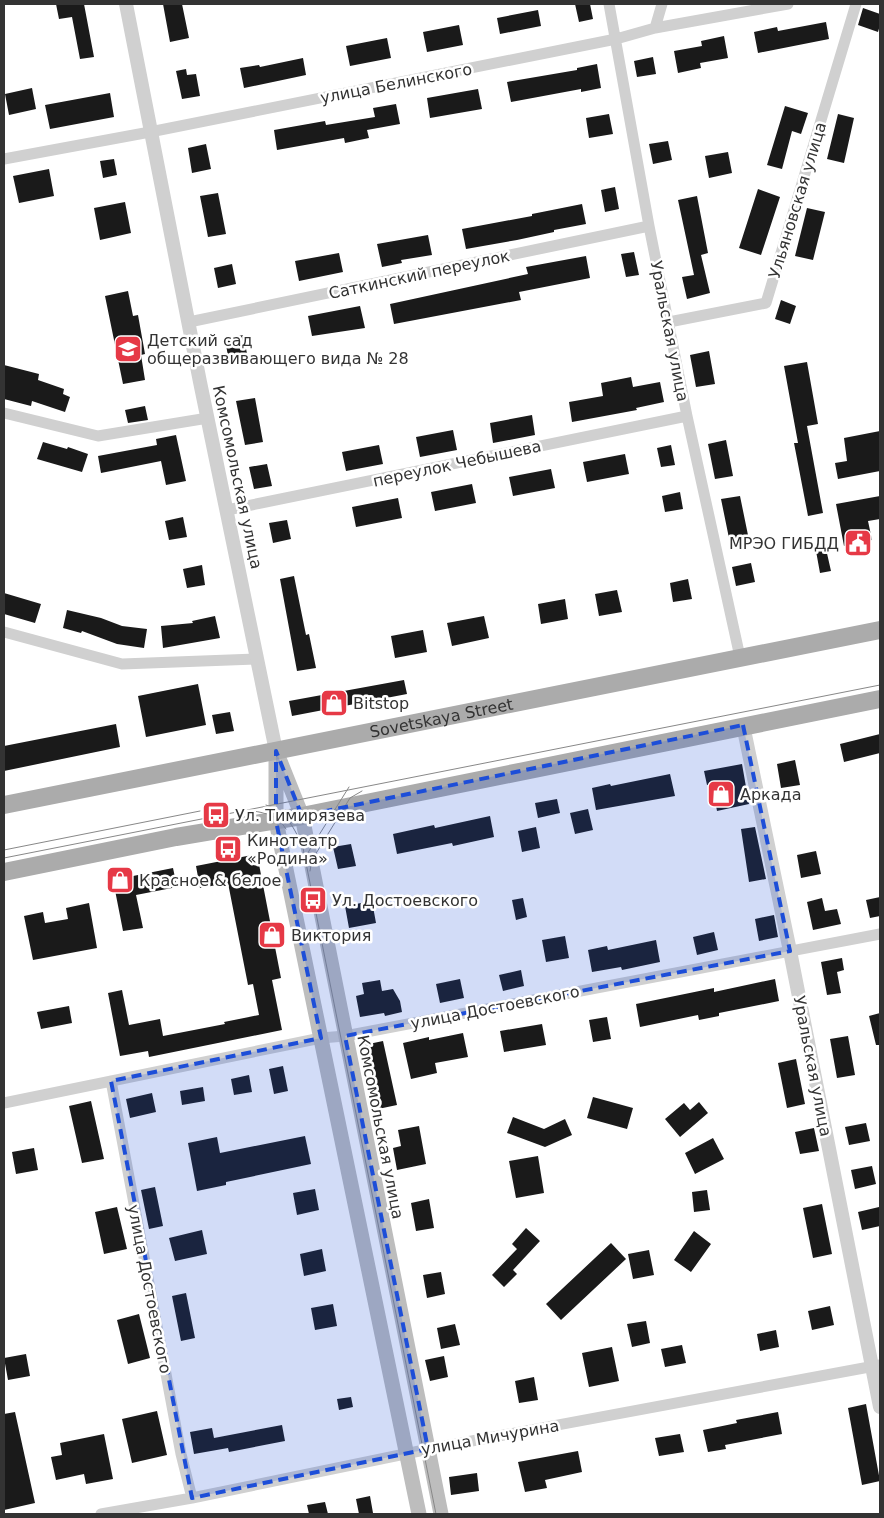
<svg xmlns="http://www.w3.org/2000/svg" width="884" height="1518" viewBox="0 0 884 1518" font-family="'DejaVu Sans',sans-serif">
  <rect width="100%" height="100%" fill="#fff"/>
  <path fill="#1a1a1a" d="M56,4H84L94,57L80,59L72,17L59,19Z
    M163,4H182L189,38L170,42Z
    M575,4H590L593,19L579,22Z
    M863,8L880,14V25L878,32L858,25Z
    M538,10L541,26L500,34L497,18Z
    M826,22L829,39L758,53L754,32L777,27L778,31Z
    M459,25L463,45L427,52L423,32Z
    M724,36L728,58L700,63L701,68L678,73L674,51L702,46L701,41Z
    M387,38L391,58L350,66L346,46Z
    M653,57L656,74L637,77L634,61Z
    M303,58L306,75L244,88L240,68L259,65L260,67Z
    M597,64L601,88L581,92V89L511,102L507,82L577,70V68Z
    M186,69L187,75L196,74L200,96L182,99L176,71Z
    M32,88L36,109L9,115L5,94Z
    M478,89L482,109L430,118L427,98Z
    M110,93L114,117L50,129L45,105Z
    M396,104L400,124L367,130L369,138L345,143L344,138L277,150L274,130L325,121L326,125L375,117L373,108Z
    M785,106L808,113L801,134L792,131L782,169L767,165Z
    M609,114L613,134L589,138L586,118Z
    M838,114L854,118L844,163L827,159Z
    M668,141L672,160L653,164L649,144Z
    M206,144L211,169L192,173L188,148Z
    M728,152L732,173L709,178L705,156Z
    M114,159L117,175L103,178L100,161Z
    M49,169L54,196L19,203L13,176Z
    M615,187L619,209L605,212L601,190Z
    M758,189L780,197L761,255L739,248Z
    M218,193L226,234L208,237L200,196Z
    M697,196L708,253L701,255L710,293L687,299L682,277L694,275L678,200Z
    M125,202L131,233L100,240L94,208Z
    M582,204L586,224L554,230V232L517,240L466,249L462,229L532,216V214Z
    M807,208L825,212L813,260L795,256Z
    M428,235L432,255L401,260L402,263L382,267L377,244Z
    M634,252L639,275L626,277L621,254Z
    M339,253L343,272L299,281L295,261Z
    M586,256L590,278L519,292L521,300L394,324L390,304L528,274L526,267Z
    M232,264L236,284L218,288L214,268Z
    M128,291L133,316L138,315L145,354L141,355L145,380L123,384L105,296Z
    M781,300L796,306L790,324L775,319Z
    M360,306L365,328L312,336L308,316Z
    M243,335L248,358L229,362L225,339Z
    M709,351L715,384L696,387L690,355Z
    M807,362L818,424L807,426L823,513L808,516L794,443H798L784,366Z
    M4,365L39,374L38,380L64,389L63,394L70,397L65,412L32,401L31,406L4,399Z
    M631,377L633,387L660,382L664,402L636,408L637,410L572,422L569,402L603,396L601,383Z
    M255,398L263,442L245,445L236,401Z
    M145,406L148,420L128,423L125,410Z
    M532,415L535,435L493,443L490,423Z
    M453,430L457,450L420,457L416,437Z
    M880,431V471L838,479L835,463L847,461L844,438Z
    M176,435L186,481L166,485L161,461L101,473L98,456L157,445L156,439Z
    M726,440L733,476L715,479L708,444Z
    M43,442L67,449L68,447L88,454L82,472L37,459Z
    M379,445L383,464L346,471L342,452Z
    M671,445L675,465L661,467L657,448Z
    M625,454L629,474L587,482L583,462Z
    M267,464L272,486L254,489L249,467Z
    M551,469L555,488L513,496L509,477Z
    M472,484L476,503L435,511L431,492Z
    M680,492L683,509L665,512L662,496Z
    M740,496L749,540L730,543L721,499Z
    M880,496V519L868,521L872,540L844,546L836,504Z
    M398,498L402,518L356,527L352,507Z
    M183,517L187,537L169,540L165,521Z
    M287,520L291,539L273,543L269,523Z
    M826,549L831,571L820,573L816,551Z
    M751,563L755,582L736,586L732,567Z
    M202,565L205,585L187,588L183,569Z
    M294,576L306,635L309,634L316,668L297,671L280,579Z
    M688,579L692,599L673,602L670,583Z
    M617,590L622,612L599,616L595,594Z
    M4,593L41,604L35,623L4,614Z
    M565,599L568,619L541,624L538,604Z
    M67,610L101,618L122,626L147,629L144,648L117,644L82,631L81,633L63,628Z
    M215,616L220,638L163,648L161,626L193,623L192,621Z
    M484,616L489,638L452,646L447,623Z
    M423,630L427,652L395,658L391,636Z
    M404,680L407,694L292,716L289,701Z
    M198,684L206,725L146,737L138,696Z
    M230,712L234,731L216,734L212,715Z
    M116,724L120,747L4,771V746Z
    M880,734V753L844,762L840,744Z
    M795,760L800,785L781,788L777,764Z
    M742,764L749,804L717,811L712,784L707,785L704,771Z
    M670,774L675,796L596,810L592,788L610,784L611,786Z
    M557,799L560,813L538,818L535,803Z
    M588,809L593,830L575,834L570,813Z
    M490,816L494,837L453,846L452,843L397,854L393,834L434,825L435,828Z
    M536,827L540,848L522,852L518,831Z
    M755,827L766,879L749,882L741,829Z
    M351,844L356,866L338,869L333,847Z
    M816,851L821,874L801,878L797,855Z
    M257,854L281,978L272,980L282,1030L149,1057L148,1051L120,1056L108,993L122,990L129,1025L160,1019L163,1036L225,1024L224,1022L259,1015L253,984L248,985L228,883L200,888L196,866Z
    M173,868L177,887L136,895L143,928L123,931L113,880Z
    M880,897V916L870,918L866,900Z
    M523,898L527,917L516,920L512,900Z
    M822,898L825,911L837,909L841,924L813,930L807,902Z
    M372,901L376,923L349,928L345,906Z
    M89,903L97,948L33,960L24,916L43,912L45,923L68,919L66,908Z
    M774,915L778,937L759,941L755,919Z
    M714,932L718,950L697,955L693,937Z
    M565,936L569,958L546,962L542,940Z
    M656,940L660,962L622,970L621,967L592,972L588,950L607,946L608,950Z
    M842,958L844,970L837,972L841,993L827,995L821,962Z
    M521,970L524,986L503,991L499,975Z
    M460,979L464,998L440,1003L436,984Z
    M775,979L779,1001L719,1013V1016L699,1020L698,1015L640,1027L636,1004L714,988V992Z
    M380,980L382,991L393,989L400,1001L402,1012L385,1016L384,1013L360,1017L356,996L364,994L362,983Z
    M69,1006L72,1023L41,1029L37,1012Z
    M880,1013V1045H876L869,1016Z
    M607,1017L611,1039L593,1042L589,1020Z
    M542,1024L546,1045L504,1052L500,1031Z
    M463,1033L468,1057L435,1063L437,1073L411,1079L403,1043L429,1037V1040Z
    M848,1036L855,1075L837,1078L830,1039Z
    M383,1041L397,1105L378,1109L364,1045Z
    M796,1059L805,1104L787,1108L778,1063Z
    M283,1066L288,1091L274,1094L269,1069Z
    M249,1075L252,1092L234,1095L231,1079Z
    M203,1087L205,1101L182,1105L180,1091Z
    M152,1093L156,1112L130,1118L126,1099Z
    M593,1097L633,1108L627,1129L587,1118Z
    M91,1101L104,1159L82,1163L69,1106Z
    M699,1102L708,1113L680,1137L665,1119L684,1103L690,1110Z
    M513,1117L544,1129L565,1119L572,1135L545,1147L507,1133Z
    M866,1123L870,1141L849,1145L845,1127Z
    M419,1126L426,1164L397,1170L393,1148L401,1146L398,1130Z
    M814,1128L819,1151L800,1154L795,1132Z
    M305,1136L311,1164L226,1182V1185L197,1191L188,1143L217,1137L220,1153Z
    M713,1138L724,1159L695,1174L685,1153Z
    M34,1148L38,1170L16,1174L12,1152Z
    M538,1156L544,1193L516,1198L509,1161Z
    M872,1166L876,1184L855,1189L851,1170Z
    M155,1187L163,1226L149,1229L141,1190Z
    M315,1189L319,1210L297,1215L293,1193Z
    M707,1190L710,1210L694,1212L692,1192Z
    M429,1199L434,1228L416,1231L411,1203Z
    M822,1204L832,1254L813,1258L803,1208Z
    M117,1207L127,1249L104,1254L95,1212Z
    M879,1207L880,1226L862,1230L858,1212Z
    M526,1228L540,1241L513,1270L517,1274L504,1287L492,1275L517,1249L512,1244Z
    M202,1230L207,1254L175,1261L169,1238Z
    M694,1231L711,1244L691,1272L674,1260Z
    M611,1243L626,1259L561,1320L546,1304Z
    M322,1249L326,1271L304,1276L300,1254Z
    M649,1250L654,1275L633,1279L628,1254Z
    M441,1272L445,1294L427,1298L423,1275Z
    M186,1293L195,1338L181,1341L172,1296Z
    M333,1304L337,1326L315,1330L311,1308Z
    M830,1306L834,1325L812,1330L808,1311Z
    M139,1314L150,1358L128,1364L117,1320Z
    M646,1321L650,1343L632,1347L627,1324Z
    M455,1324L460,1345L441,1349L437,1328Z
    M776,1330L779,1347L760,1351L757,1334Z
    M682,1345L686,1363L665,1367L661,1349Z
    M612,1347L619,1381L589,1387L582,1353Z
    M26,1354L30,1376L8,1380L4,1358Z
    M444,1356L448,1377L430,1381L425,1360Z
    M534,1377L538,1400L519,1403L515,1381Z
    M351,1397L353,1407L339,1410L337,1399Z
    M866,1404L880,1481L862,1485L848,1408Z
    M157,1411L167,1455L132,1463L122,1419Z
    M15,1412L35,1503L4,1510V1414Z
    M778,1412L782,1434L725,1445L726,1449L708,1452L703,1430L737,1423L736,1420Z
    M282,1425L285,1441L229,1452L228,1448L194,1454L190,1432L212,1428L214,1438Z
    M104,1434L113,1479L86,1484L84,1474L56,1480L51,1457L62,1455L60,1443Z
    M680,1434L684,1452L659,1456L655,1438Z
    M578,1451L582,1472L545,1480L547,1488L525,1492L518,1462Z
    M477,1473L479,1491L451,1495L449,1477Z
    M370,1496L373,1513L359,1514L356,1499Z
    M325,1502L328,1514H309L307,1505Z"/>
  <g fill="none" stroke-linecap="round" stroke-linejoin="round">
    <path stroke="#d0d0d0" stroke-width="11" d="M609,4L649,226L687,416L740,657
      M655,28L662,4
      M4,159L150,132L616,39L655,28L788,4
      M189,322L649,226
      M669,322L766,303L856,4
      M4,413L98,436L208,418
      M227,510L687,416
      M4,632L122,664L256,659
      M111,1081L181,1454L192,1498
      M4,1103L321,1038L345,1036L880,934
      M101,1514L192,1498L434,1448L880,1365"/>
    <path stroke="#d0d0d0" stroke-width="14" d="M126,4L200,382L276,751
      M743,725L790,951L880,1407"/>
    <path stroke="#bdbdbd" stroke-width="15" d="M276,751L302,816L441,1514
      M276,760V821L419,1514"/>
    <g stroke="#ababab" stroke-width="18">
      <path id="s1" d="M4,805L880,630"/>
      <path d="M4,872L176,837L302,816L880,699"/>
    </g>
    <path stroke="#888" stroke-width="1" d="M266,805C287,812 295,829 303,848L436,1514
      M253,811C267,813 278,816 286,829
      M4,850L200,811
      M4,858L880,685
      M304,859L349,787
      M310,871L312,860L350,798L362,791"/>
  </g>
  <path fill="#1d4ed8" fill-opacity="0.2" stroke="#1d4ed8" stroke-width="4" stroke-dasharray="10 6" stroke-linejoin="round" d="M743,725L790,951L345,1036L428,1449L192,1498L111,1081L321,1038L276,821V751L302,816Z"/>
  <defs>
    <g id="school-square" transform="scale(1.4375)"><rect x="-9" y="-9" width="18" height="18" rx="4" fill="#e63946" stroke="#fff"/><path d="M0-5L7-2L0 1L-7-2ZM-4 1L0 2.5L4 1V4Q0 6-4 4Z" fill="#fff"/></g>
    <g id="civic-square" transform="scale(1.4375)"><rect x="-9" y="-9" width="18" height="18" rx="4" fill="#e63946" stroke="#fff"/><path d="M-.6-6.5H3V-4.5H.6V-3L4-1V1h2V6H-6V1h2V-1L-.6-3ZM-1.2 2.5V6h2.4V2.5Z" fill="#fff"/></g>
    <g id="shop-square" transform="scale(1.4375)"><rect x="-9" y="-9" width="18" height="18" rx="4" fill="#e63946" stroke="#fff"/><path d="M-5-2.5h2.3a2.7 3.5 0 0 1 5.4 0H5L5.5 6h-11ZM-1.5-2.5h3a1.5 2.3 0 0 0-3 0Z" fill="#fff"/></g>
    <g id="bus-square" transform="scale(1.4375)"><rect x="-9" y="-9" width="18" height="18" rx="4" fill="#e63946" stroke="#fff"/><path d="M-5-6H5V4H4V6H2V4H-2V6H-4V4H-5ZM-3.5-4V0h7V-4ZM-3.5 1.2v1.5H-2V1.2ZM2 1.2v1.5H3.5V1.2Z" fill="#fff"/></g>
  </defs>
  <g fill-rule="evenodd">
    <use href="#school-square" x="128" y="349"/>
    <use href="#civic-square" x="858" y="543"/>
    <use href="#shop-square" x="334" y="703"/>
    <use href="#shop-square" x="721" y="794"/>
    <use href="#bus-square" x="216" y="815"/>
    <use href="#bus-square" x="228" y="849"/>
    <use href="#shop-square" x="120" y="880"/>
    <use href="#bus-square" x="313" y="900"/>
    <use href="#shop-square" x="272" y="935"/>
  </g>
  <g text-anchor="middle" stroke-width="5" stroke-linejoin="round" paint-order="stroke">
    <g font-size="16" fill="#333" stroke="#fff">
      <text transform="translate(396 83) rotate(-11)" y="6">улица Белинского</text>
      <text transform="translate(797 200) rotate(-73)" y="6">Ульяновская улица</text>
      <text transform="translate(419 274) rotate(-12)" y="6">Саткинский переулок</text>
      <text transform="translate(670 331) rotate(79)" y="6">Уральская улица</text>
      <text transform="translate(457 463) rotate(-12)" y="6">переулок Чебышева</text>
      <text transform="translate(238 477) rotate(78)" y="6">Комсомольская улица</text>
      <text dy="6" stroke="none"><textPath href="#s1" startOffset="446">Sovetskaya Street</textPath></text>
      <text transform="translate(495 1007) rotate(-11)" y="6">улица Достоевского</text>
      <text transform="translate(813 1066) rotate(79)" y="6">Уральская улица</text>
      <text transform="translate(381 1127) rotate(79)" y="6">Комсомольская улица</text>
      <text transform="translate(150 1289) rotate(79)" y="6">улица Достоевского</text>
      <text transform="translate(490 1437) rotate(-10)" y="6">улица Мичурина</text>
    </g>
    <g font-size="16" fill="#333" stroke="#fff" text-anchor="start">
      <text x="147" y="346">Детский сад<tspan x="147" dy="18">общеразвивающего вида № 28</tspan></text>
      <text x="839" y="549" text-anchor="end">МРЭО ГИБДД</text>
      <text x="353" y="709">Bitstop</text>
      <text x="740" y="800">Аркада</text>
      <text x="235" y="821">Ул. Тимирязева</text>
      <text x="247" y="846">Кинотеатр<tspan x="247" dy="18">«Родина»</tspan></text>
      <text x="139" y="886">Красное &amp; белое</text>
      <text x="332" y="906">Ул. Достоевского</text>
      <text x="291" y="941">Виктория</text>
    </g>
  </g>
  <rect width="884" height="1518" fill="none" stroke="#333333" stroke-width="10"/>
</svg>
